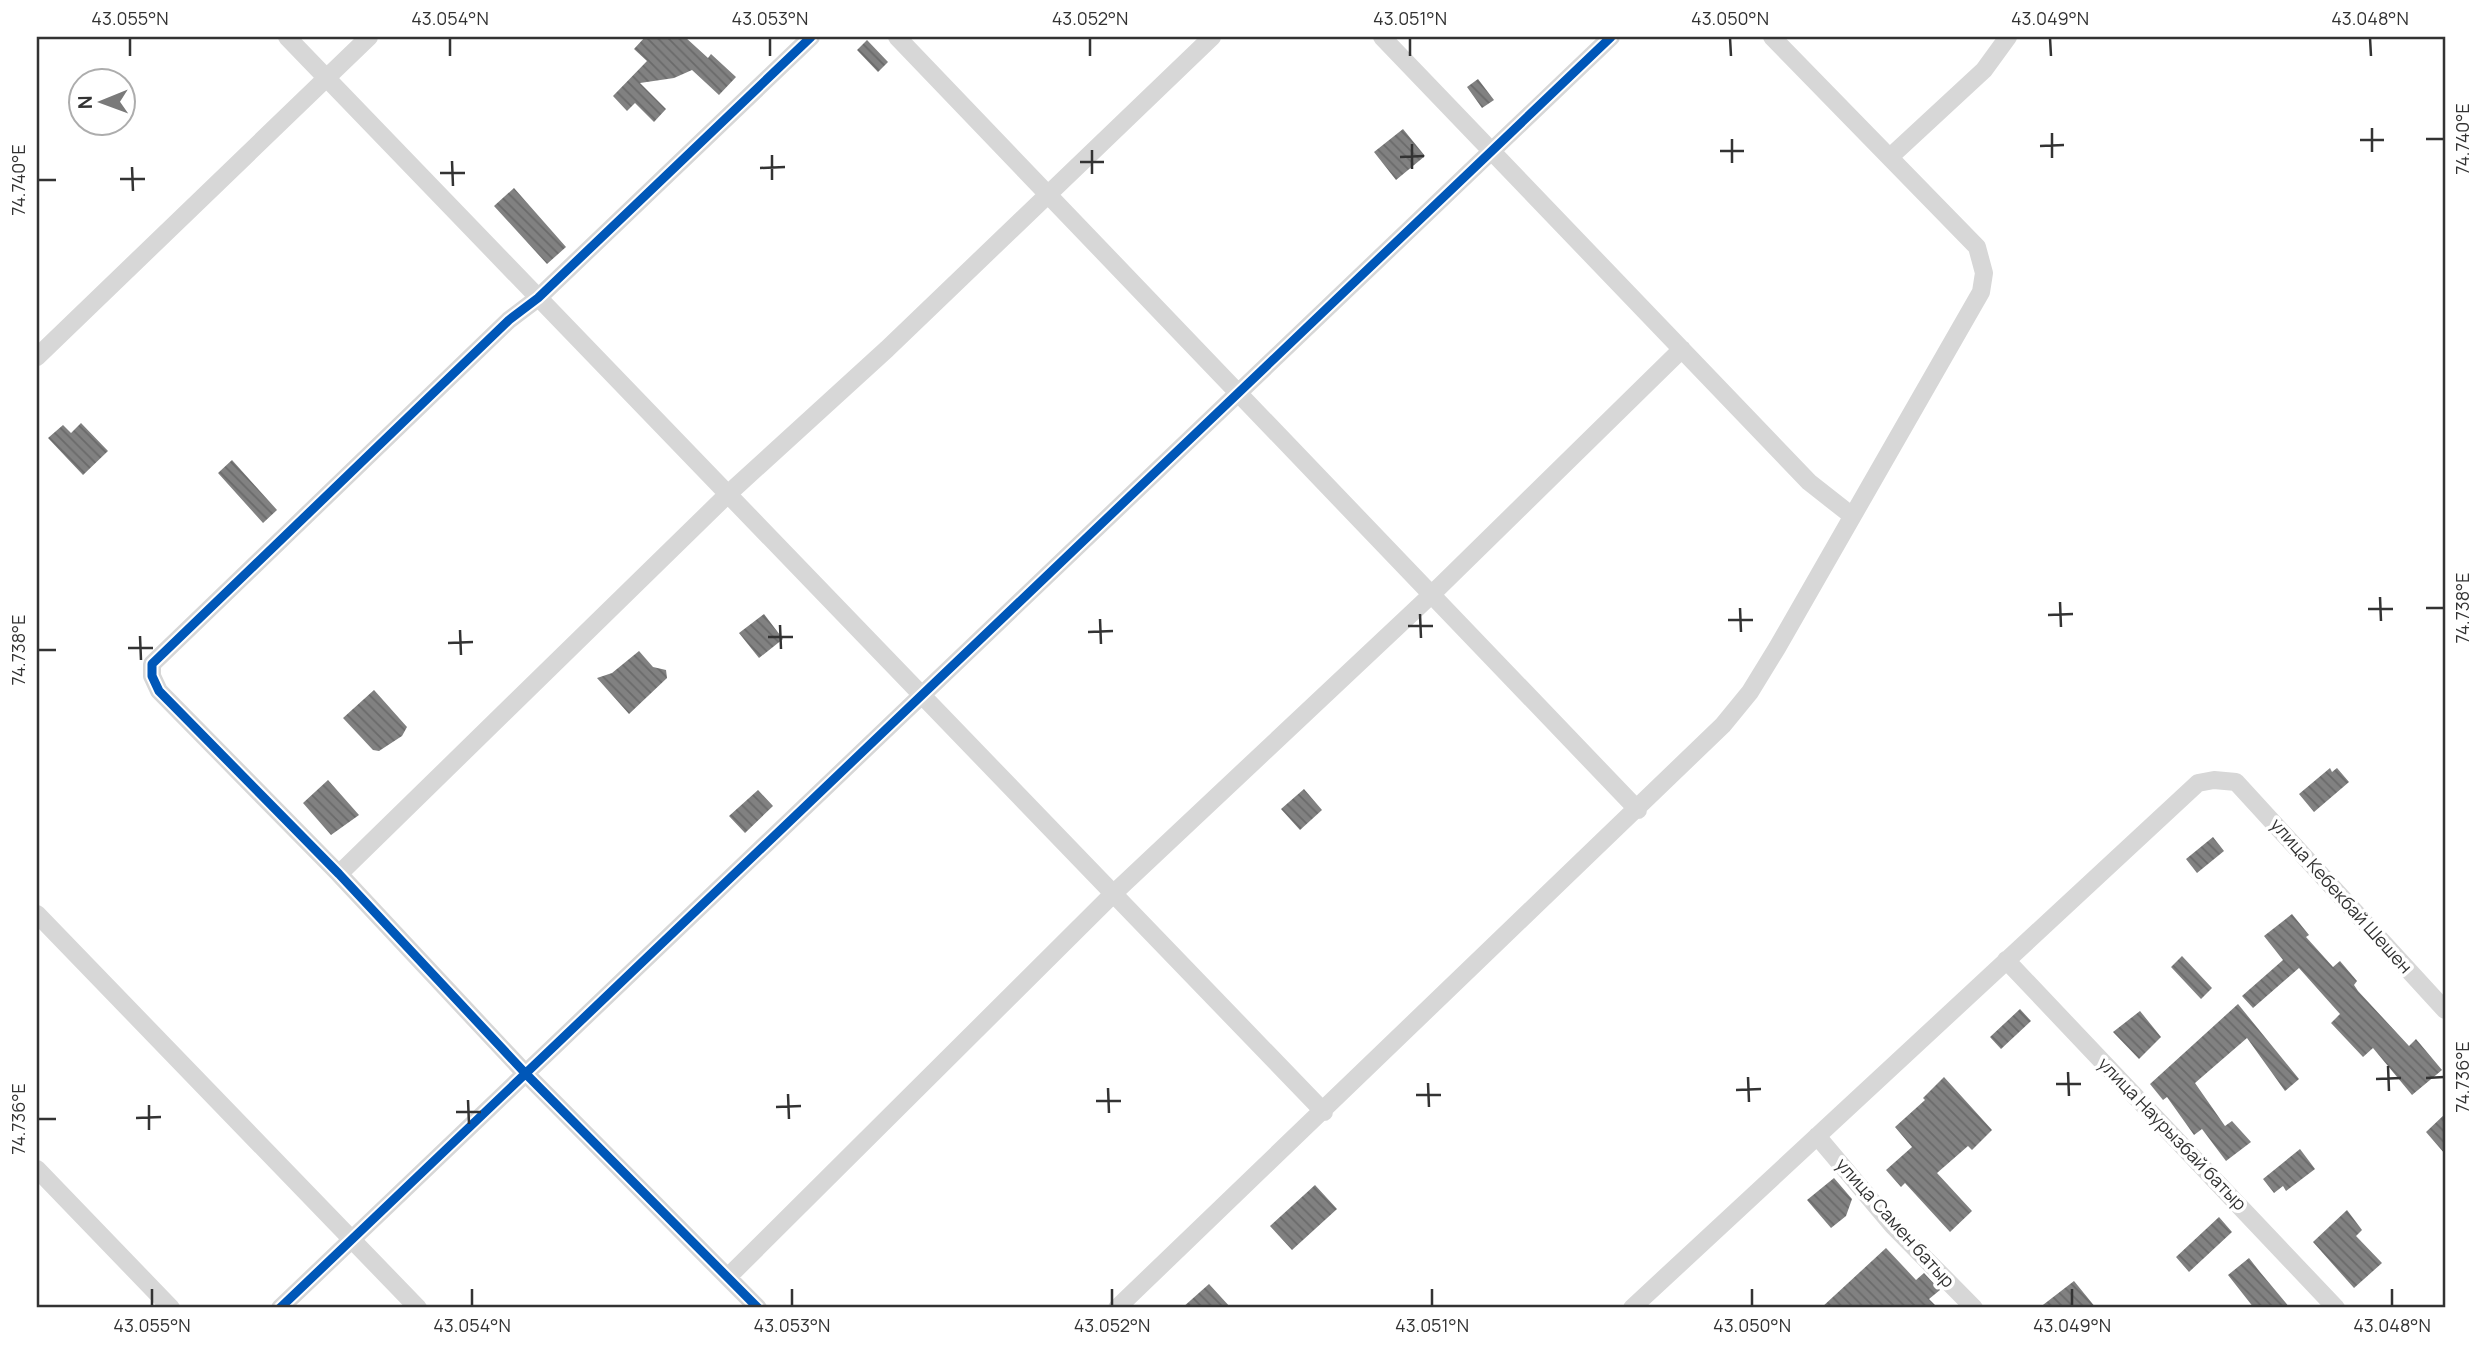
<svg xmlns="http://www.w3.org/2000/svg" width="2482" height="1345" viewBox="0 0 2482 1345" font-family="Manrope,sans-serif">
  <defs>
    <pattern id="building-back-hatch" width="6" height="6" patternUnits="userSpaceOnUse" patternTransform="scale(1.75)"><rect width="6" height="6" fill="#818181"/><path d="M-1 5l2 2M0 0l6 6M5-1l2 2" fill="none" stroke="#6a6a6a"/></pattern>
  </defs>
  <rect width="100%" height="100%" fill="#fff"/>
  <path fill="url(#building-back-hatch)" d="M645,37H685L708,58L711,54L736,77L719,95L692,70L674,78L640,83L666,109L654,122L635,103L627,111L613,96L647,61L634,49Z
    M867,40L888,62L878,72L857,50Z
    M1478,79L1494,100L1482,108L1467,87Z
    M1403,129L1425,156L1396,180L1374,152Z
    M514,188L566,247L547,264L494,206Z
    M81,423L108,451L83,475L48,438L63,425L71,433Z
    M232,460L277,510L263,523L218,473Z
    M764,614L783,639L759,658L739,633Z
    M639,651L653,667L666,670L667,678L629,714L597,678L612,673Z
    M374,690L407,727L402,736L379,751L373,750L343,718Z
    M2330,768L2332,772L2337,768L2349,782L2314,812L2299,794Z
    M328,780L359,815L331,835L303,803Z
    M1304,789L1322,810L1300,830L1281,809Z
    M758,790L773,806L745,833L729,816Z
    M2213,837L2224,851L2197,873L2186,859Z
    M2292,914L2309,935L2306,937L2333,967L2340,961L2357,981L2354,985L2358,991L2409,1046L2416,1039L2442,1070L2412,1095L2373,1048L2363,1057L2331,1023L2340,1014L2299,968L2253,1008L2242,996L2283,960L2264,936Z
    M2182,956L2212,988L2201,999L2171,967Z
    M2238,1004L2299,1079L2285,1091L2247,1038L2195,1083L2225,1126L2232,1121L2251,1142L2226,1161L2202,1129L2194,1135L2167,1097L2163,1100L2150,1084Z
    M2020,1009L2031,1021L2001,1049L1990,1037Z
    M2140,1011L2161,1037L2139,1059L2113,1032Z
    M1944,1077L1992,1130L1972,1150L1968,1146L1937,1173L1972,1211L1950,1232L1905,1183L1901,1187L1886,1170L1912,1147L1895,1127L1925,1100L1923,1098Z
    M2445,1114V1154L2426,1132Z
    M2300,1149L2315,1169L2286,1191L2283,1186L2274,1193L2263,1179Z
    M1834,1178L1852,1199L1846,1216L1831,1228L1807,1200Z
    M1315,1185L1337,1209L1292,1250L1270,1226Z
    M2347,1210L2362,1230L2356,1236L2382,1263L2354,1288L2313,1242Z
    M2219,1217L2232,1232L2189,1272L2176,1257Z
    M1886,1248L1916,1280L1924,1273L1940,1290L1929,1299L1938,1308H1821Z
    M2249,1258L2260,1272L2290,1308H2254L2228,1275Z
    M2074,1281L2096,1308H2039Z
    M1209,1284L1231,1308H1182Z"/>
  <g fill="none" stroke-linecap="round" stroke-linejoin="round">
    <path stroke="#d7d7d7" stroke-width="18" d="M287,37L1324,1112
      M897,37L1638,810
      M1382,37L1809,482L1851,515
      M1890,157L1984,70L2008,37
      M37,357L369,37
      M339,874L728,494L887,349L1212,37
      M37,914L418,1308
      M2006,960L2336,1308
      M1817,1136L1893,1226L1974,1308
      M37,1169L171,1308
      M729,1276L1114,893L1430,596L1682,349
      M280,1308L1611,37
      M758,1308L526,1074L339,874L159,691L152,676V664L509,320L538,298L811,37
      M1117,1308L1723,725L1750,692L1777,648L1981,292L1984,273L1977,247L1772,37
      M1632,1308L2198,783L2214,780L2236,782L2445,1010"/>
    <g stroke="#fff" stroke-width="13">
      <path id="cycleway" d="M280,1308L1611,37
        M758,1308L526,1074L339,874L159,691L152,676V664L509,320L538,298L811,37"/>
    </g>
    <use href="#cycleway" stroke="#0057b8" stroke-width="9"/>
  </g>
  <path fill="none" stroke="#333" stroke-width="2.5" d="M130,38V56M450,38V56M770,38V56M1090,38V56M1410,38V56M1730,38L1731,56M2050,38L2051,56M2370,38L2371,56M2372,128V152M2052,133V158M1732,139V163M2426,139H2444M2360,140H2384M1412,144V169M2040,146L2064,145M1092,150V174M1720,151H1744M772,155V180M1400,157L1424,156M452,161L453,186M1080,162H1104M132,167L133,191M760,168L785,167M440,173H465M120,179H145M38,180H56M2380,597L2381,621M2060,602L2061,627M1740,608L1741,632M2426,608H2444M2368,609H2393M1420,614L1421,638M2048,615L2073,614M1100,619L1101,644M1728,620H1753M780,625L781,649M1408,626H1433M460,630L461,655M1088,632L1113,631M140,636L141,660M768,637H793M448,643L473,642M128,648H153M38,650H56M2388,1066L2389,1091M2068,1072L2069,1096M1748,1077L1749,1102M2426,1078L2444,1077M2376,1079L2401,1078M1428,1083L1429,1107M2056,1084H2081M1108,1088L1109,1113M1736,1090L1761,1089M788,1094L789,1119M1416,1095H1441M468,1100L469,1124M1096,1101H1121M149,1105V1130M776,1107L801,1106M456,1112H481M136,1118L161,1117M38,1119H56M152,1289V1306M472,1289V1306M792,1289V1306M1112,1289V1306M1432,1289V1306M1752,1289V1306M2072,1289V1306M2392,1289V1306"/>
  <g text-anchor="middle" stroke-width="7" stroke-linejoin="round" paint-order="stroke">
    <g font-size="18" fill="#333" stroke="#fff">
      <text transform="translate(2341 896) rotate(48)" y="6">улица Кебекбай Шешен</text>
      <text transform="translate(2172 1134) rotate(46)" y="6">улица Наурызбай батыр</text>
      <text transform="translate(1895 1223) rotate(48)" y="6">улица Самен батыр</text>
    </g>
  </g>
  <rect width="2482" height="1345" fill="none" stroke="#ffffff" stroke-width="77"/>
  <g transform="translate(102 102) rotate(269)"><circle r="33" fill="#ffffff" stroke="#adadad" stroke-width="2"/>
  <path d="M0-5L12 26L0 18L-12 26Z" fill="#7a7a7a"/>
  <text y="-10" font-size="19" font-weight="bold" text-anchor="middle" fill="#333333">N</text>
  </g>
  <rect x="38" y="38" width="2406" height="1268" fill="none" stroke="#333" stroke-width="2.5"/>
  <g font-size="18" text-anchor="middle" fill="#333">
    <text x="130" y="25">43.055°N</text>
    <text x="450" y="25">43.054°N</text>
    <text x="770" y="25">43.053°N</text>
    <text x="1090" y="25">43.052°N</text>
    <text x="1410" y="25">43.051°N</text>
    <text x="1730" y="25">43.050°N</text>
    <text x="2050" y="25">43.049°N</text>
    <text x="2370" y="25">43.048°N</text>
    <text transform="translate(2463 139) rotate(-90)" y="6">74.740°E</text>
    <text transform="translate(19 180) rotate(-90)" y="6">74.740°E</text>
    <text transform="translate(2463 608) rotate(-90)" y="6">74.738°E</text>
    <text transform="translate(19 650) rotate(-90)" y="6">74.738°E</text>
    <text transform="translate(2463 1077) rotate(-90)" y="6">74.736°E</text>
    <text transform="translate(19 1119) rotate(-90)" y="6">74.736°E</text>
    <text x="152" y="1332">43.055°N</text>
    <text x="472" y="1332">43.054°N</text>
    <text x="792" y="1332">43.053°N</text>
    <text x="1112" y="1332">43.052°N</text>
    <text x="1432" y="1332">43.051°N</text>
    <text x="1752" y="1332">43.050°N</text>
    <text x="2072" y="1332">43.049°N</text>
    <text x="2392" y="1332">43.048°N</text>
  </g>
</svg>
